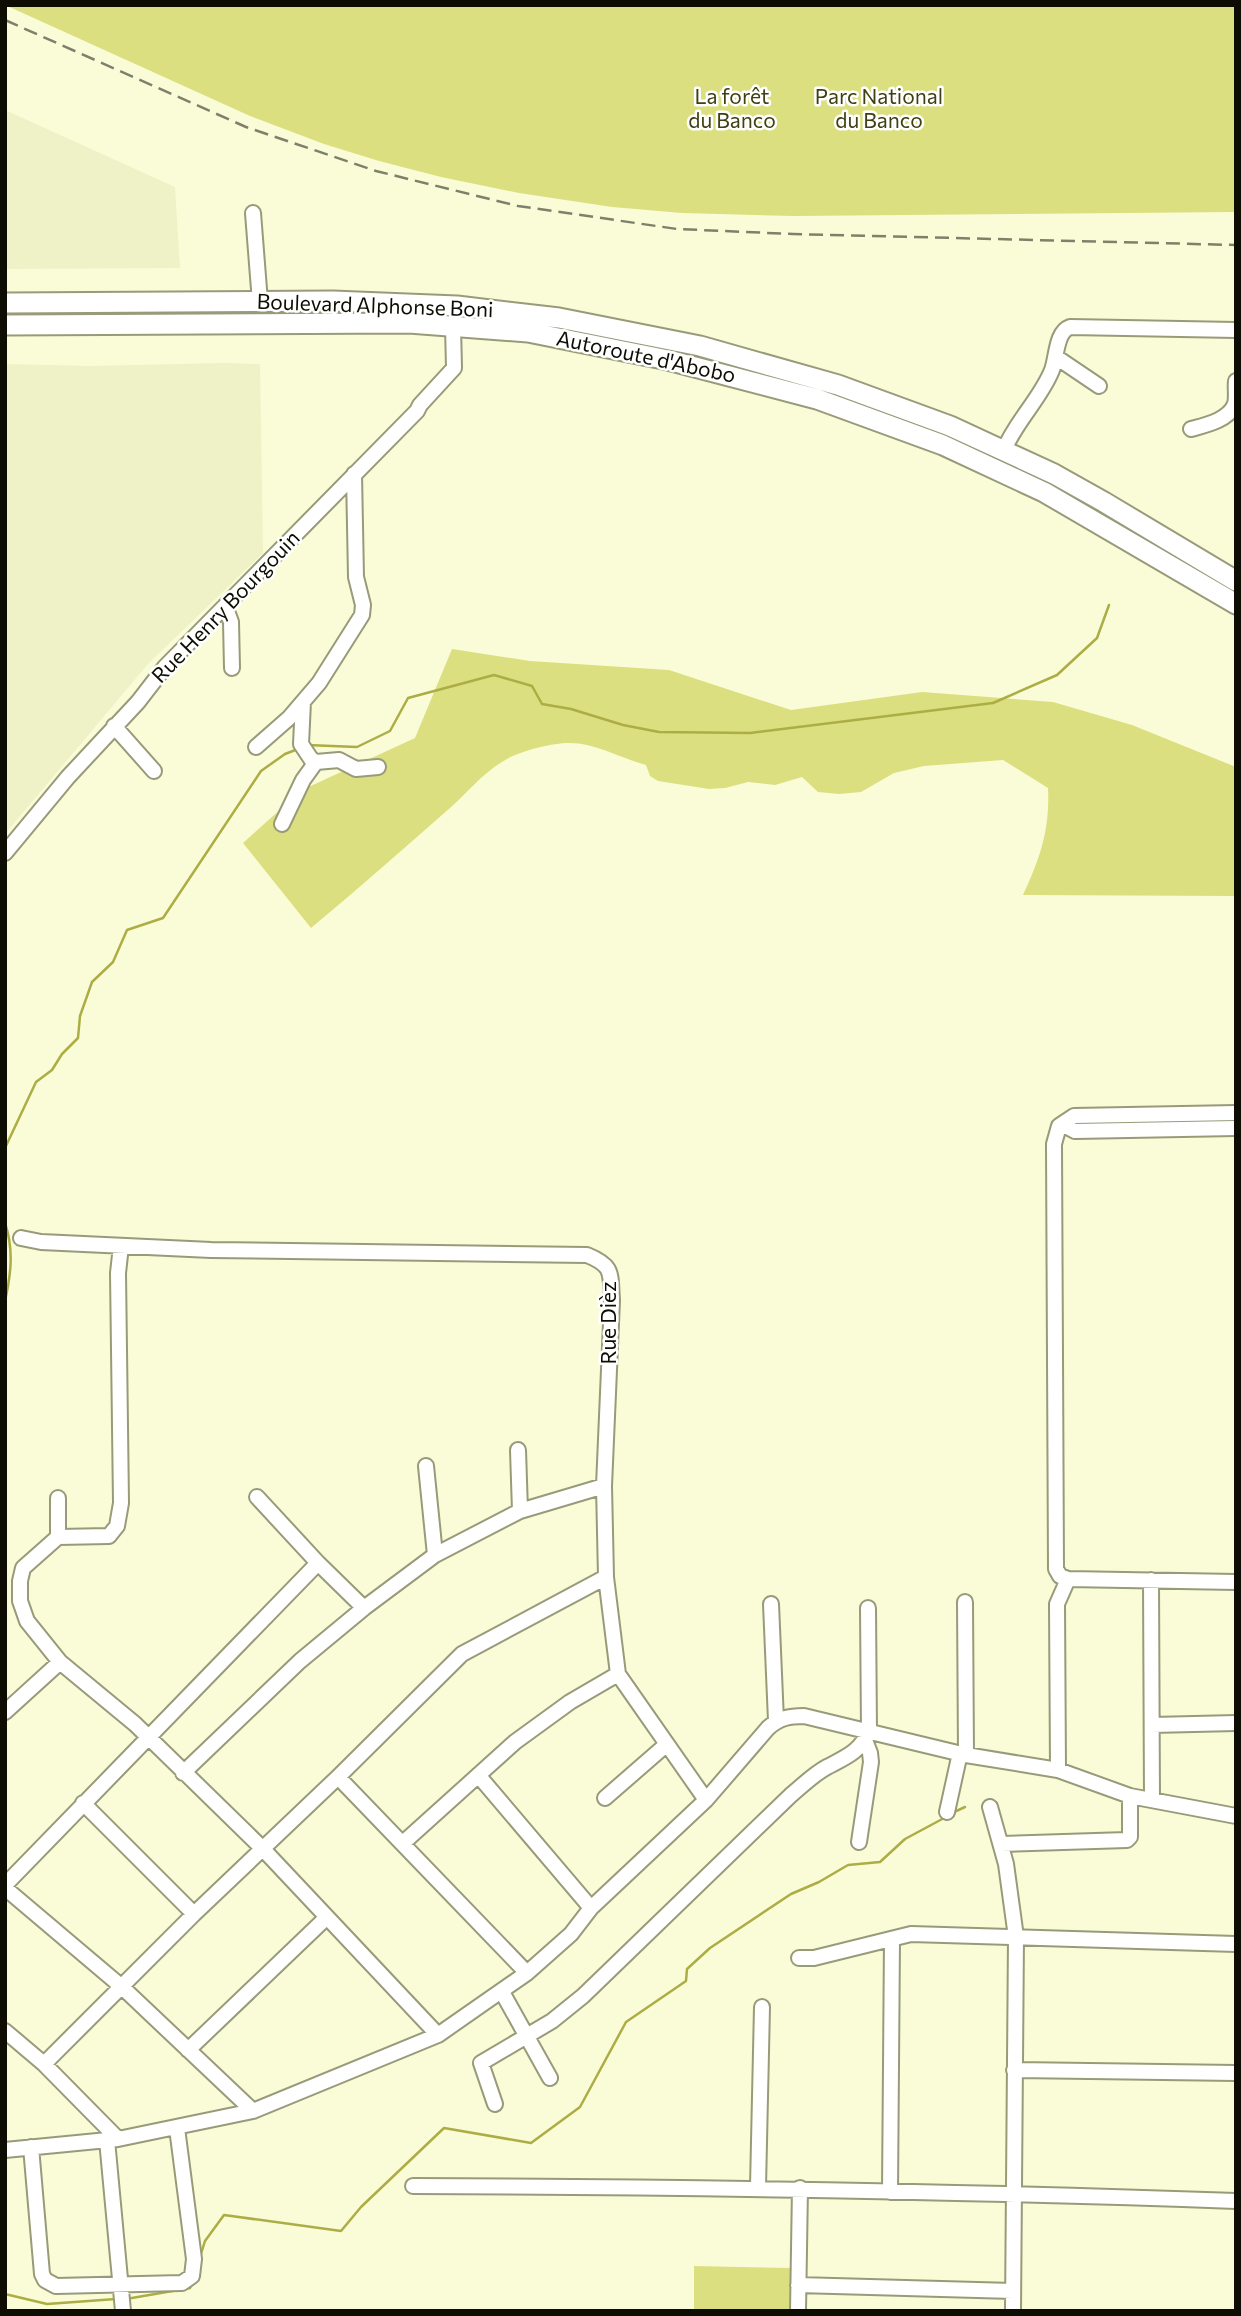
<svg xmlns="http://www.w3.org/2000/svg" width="1241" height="2316" viewBox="0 0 1241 2316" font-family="Commissioner,sans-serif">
  <rect width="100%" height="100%" fill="#fafcd8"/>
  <path fill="#eff2c6" d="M5,110L175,187L180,268L5,269Z
    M224,363L260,364L263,553L148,664L5,834V364L90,366Z"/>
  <path fill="#dcdf7f" d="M5,5H1236V212L794,216L682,213L612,207L519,193L441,177L379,161L324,144L250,116Z
    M452,649L530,661L669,670L791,710L922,692L1053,702L1132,725L1236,767V896L1023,895C1040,858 1050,830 1048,788L1003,760L924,766L894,773L861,792L839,794L818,792L802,777L775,785L748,782L725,788L709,789L658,781L650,776L646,765C620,758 596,743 569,743C551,743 516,752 502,762C482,774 467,793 450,808C404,848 358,889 311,928L243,843L302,790L415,738Z
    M694,2266L791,2268V2311H694Z"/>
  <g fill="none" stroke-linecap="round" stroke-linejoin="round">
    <path stroke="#acad44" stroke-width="2.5" d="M307,745L357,747L390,731L408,698L494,675L532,686L542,704L571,709L623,725L659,732L750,733L993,703L1057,675L1097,638L1109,605
      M5,1148L36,1082L52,1070L62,1054L78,1038L80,1016L92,982L113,962L127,930L163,918L261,771L285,754L298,749
      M5,1223C14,1250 11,1274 5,1301
      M952,1813L965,1807
      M200,2257L205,2241L224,2215L341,2231L361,2207L444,2128L531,2143L580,2107L626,2022L686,1981L687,1969L710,1948L791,1894L819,1882L848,1865L880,1862L905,1839L946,1817
      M5,2294L47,2304L116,2299
      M126,2299L190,2288L192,2284"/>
    <g stroke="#999a79" stroke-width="18">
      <path id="minor" d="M253,213L260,302
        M1056,357L1099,386
        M1191,429C1206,425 1229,420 1235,404C1237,397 1235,388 1236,381
        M1004,450C1016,421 1041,398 1052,370C1057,356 1056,332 1070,327L1236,330
        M225,606L231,622L232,668
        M303,702L301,744L311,759L316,762L339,760L356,769L378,767
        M114,726L154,771
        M256,747L289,718L319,683L362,615L363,605L356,577L354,474
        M282,824L303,780L316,762
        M5,853L68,777L138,702L165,667L417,411L420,405L454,368L453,326
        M1236,1113L1074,1116L1059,1126L1054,1144L1056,1569L1060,1576L1068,1579L1236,1582
        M1062,1124L1075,1131L1236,1128
        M21,1238L41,1242L211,1250L587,1255C614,1266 610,1273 612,1300L604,1486L606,1577L618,1674L706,1800
        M518,1450L520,1511
        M426,1466L435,1555
        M257,1497L318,1563L364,1608
        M58,1498V1537L23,1568L20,1581V1601L27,1621L60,1662L135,1724L262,1848L438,2035
        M58,1537L109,1536L117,1526L121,1503L118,1273L121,1246
        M1151,1580L1152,1799
        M965,1602L966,1755
        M771,1604L776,1721
        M5,1712L60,1662
        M1152,1725L1236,1723
        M1058,1770L1057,1604L1068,1579
        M183,1773L300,1661L364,1608L435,1555L520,1511L604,1486
        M478,1775L591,1908
        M338,1777L527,1973
        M605,1798L667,1744
        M83,1803L194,1914
        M990,1807L1006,1864L1016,1937L1013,2311
        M947,1812L960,1753
        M859,1842L871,1762L870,1753L865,1740
        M403,1843L515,1742L570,1702L618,1674
        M1001,1844L1127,1840L1130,1837V1796
        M5,1885L318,1563
        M5,1888L122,1987L253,2111
        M799,1958H814L911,1934L1236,1944
        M502,1992L550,2078
        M5,2031L44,2064
        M188,2050L327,1917
        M1014,2070L1236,2073
        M495,2104L481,2063L552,2021L583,1996L791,1795C803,1785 814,1774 827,1767C846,1757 860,1752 869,1731L868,1608
        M118,2139L44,2064L194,1914L338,1777L462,1654L606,1577
        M107,2140L123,2311
        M31,2147L42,2274L45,2280L56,2286L182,2283L192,2276L194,2259L177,2128
        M5,2150L118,2139L253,2111L438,2035L527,1973L571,1934L591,1908L706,1800L768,1728C779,1718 789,1716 804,1716L966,1755L1058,1770L1130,1796L1236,1816
        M413,2186C687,2187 961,2191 1236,2201
        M758,2187L762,2007
        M890,2192L892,1939
        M798,2285L1013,2291
        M798,2311L800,2188"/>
    </g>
    <g stroke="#999a79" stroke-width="23">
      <path id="major" d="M5,303L333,301L457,306L559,318L700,346L838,385L950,426L1054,474L1104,502L1236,581
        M5,325L409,323L528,332L668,360L817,399L943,445L1044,492L1236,604"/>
    </g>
    <use href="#minor" stroke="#fff" stroke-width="14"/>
    <use href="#major" stroke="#fff" stroke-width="19"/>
    <path stroke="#7f806a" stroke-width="2.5" stroke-dasharray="14 7" stroke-linecap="butt" d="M5,20L246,127L376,171L518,206L677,229L793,234L1236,245"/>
  </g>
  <g text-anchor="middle" stroke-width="5" stroke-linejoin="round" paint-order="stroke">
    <g font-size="21" fill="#404014" stroke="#fff">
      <text x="732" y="104">La forêt<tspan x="732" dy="24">du Banco</tspan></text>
      <text x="879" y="104">Parc National<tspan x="879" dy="24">du Banco</tspan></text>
    </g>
    <g font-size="21" fill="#0d0d03" stroke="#fff">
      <text transform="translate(375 306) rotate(2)" y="7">Boulevard Alphonse Boni</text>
      <text transform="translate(646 357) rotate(12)" y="7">Autoroute d'Abobo</text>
      <text transform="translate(226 607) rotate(-46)" y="7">Rue Henry Bourgouin</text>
      <text transform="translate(609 1323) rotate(-90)" y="7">Rue Dièz</text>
    </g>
  </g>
  <rect width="1241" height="2316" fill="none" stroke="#0d0d03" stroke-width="14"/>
</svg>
